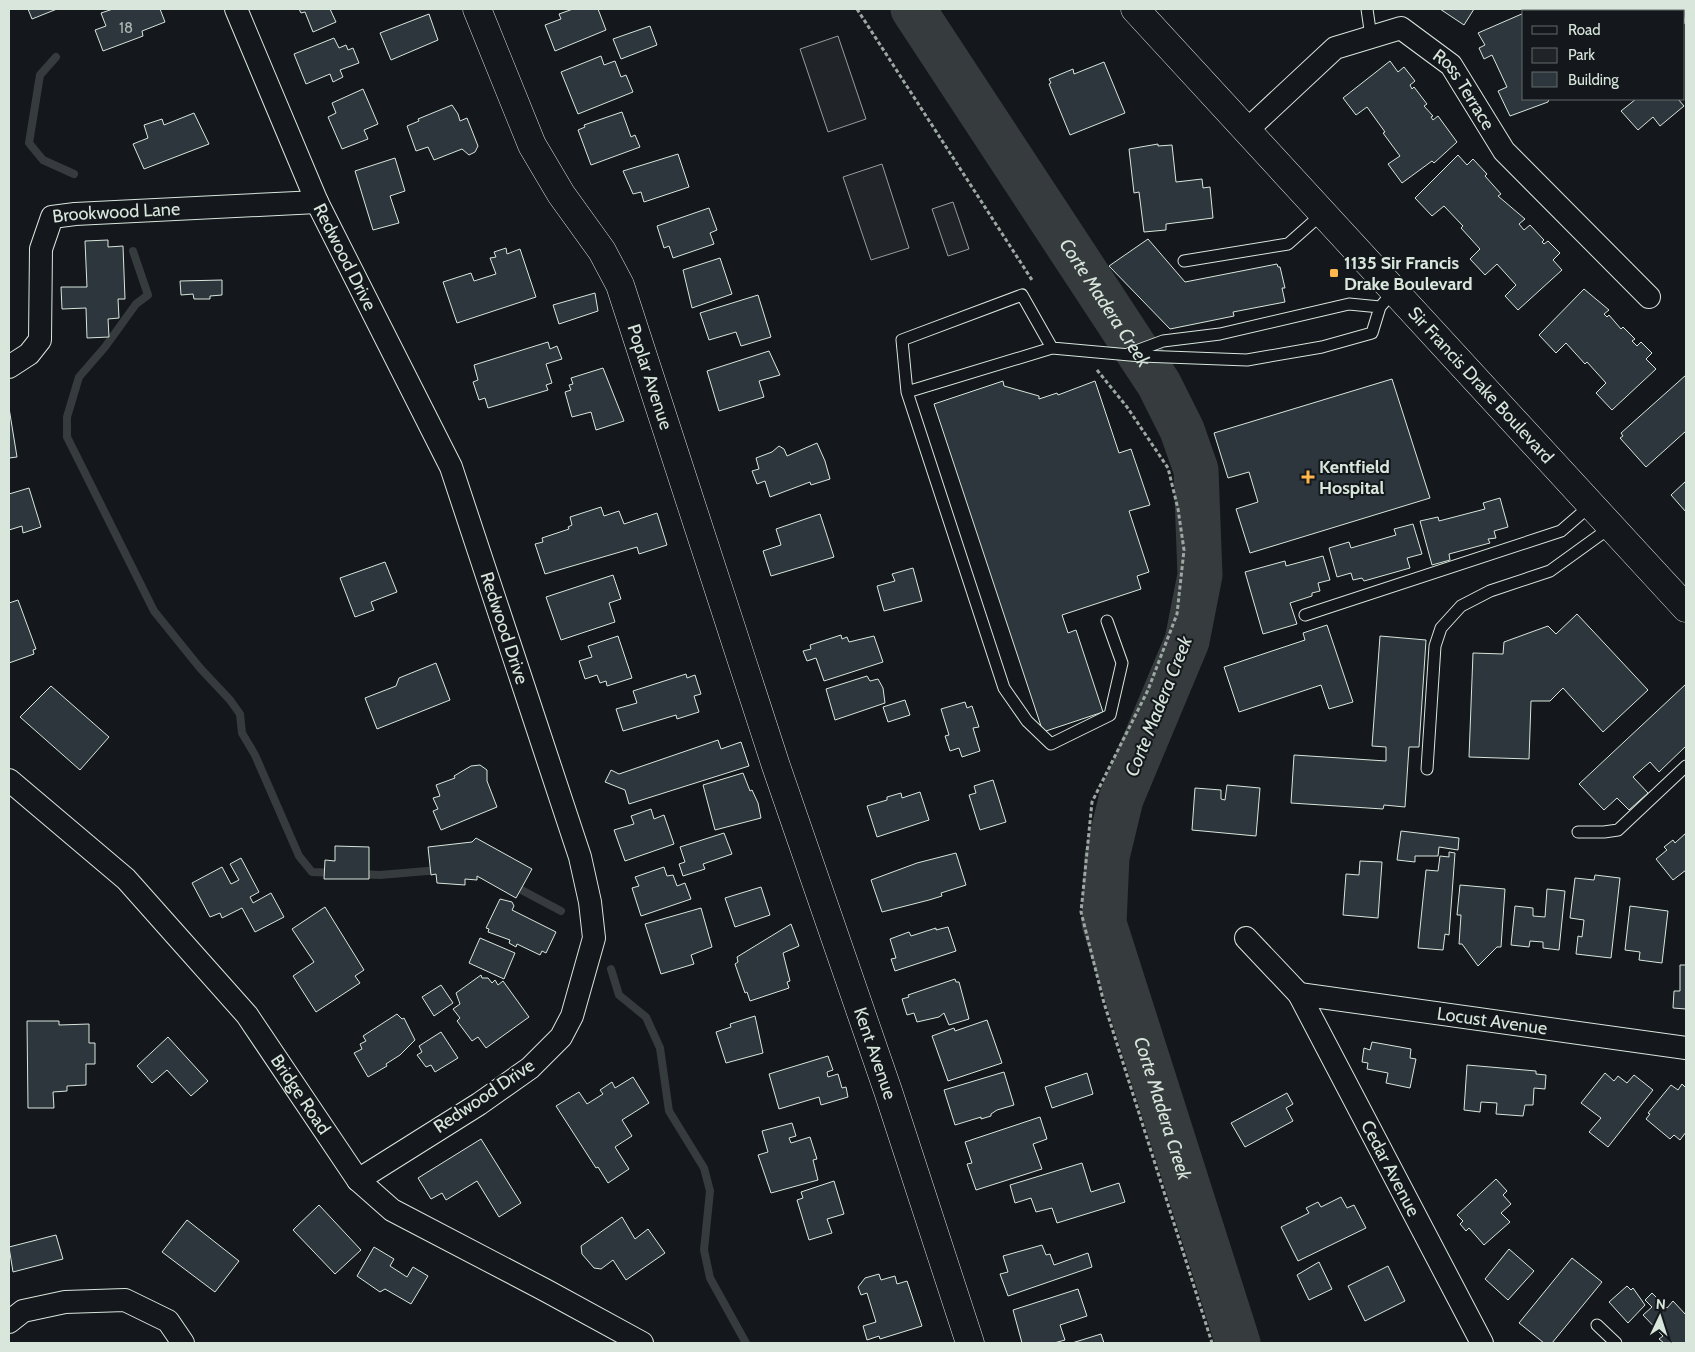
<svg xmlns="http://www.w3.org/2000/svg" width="1695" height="1352" viewBox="0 0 1695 1352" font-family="Cabin,sans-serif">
  <rect width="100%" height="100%" fill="#14181c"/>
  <path fill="#202428" stroke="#939e99" d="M838,36L866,119L828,132L800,49Z
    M882,164L909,248L871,260L843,177Z
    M953,202L969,249L948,256L932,209Z"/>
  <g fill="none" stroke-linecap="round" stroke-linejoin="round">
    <path stroke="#363b3e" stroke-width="8" d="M56,57L40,75L29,143L43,160L74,174
      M133,251L148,295L136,304L105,347L79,377L67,417V437L154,611L200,668L230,700L240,714L242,733L255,755L299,856L312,872L335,873
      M359,874L380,875L439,870
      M512,885L561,911
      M611,969L619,995L646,1017L660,1048L669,1111L704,1168L710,1191L704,1250L710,1278L746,1343"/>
    <path stroke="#363b3e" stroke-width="45" id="s1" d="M913,9L1159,384L1182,430L1196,470L1200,575L1187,641L1121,799L1107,857L1104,923L1238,1343"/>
  </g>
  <path fill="#2c363c" stroke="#d8e6dc" d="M28,9H57L32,19Z
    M113,9H160L165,22L142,31L143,36L103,51L95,30L106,26L101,13Z
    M299,9H330L336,22L313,32L305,12L301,13Z
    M573,9H598L606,30L555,51L545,25L561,19L559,14Z
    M1440,9H1474L1464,25Z
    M1652,9L1686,11L1684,24V11H1651Z
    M1524,13V99H1549L1548,102L1510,116L1498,91L1507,87L1492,55L1484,59L1479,48L1485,45L1478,33Z
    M429,14L438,40L391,60L380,33Z
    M650,26L657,45L621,59L613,39Z
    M334,38L339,48L346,45L348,50L353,48L359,63L340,70L343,77L333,82L330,74L306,84L294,54Z
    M601,56L604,65L615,61L621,77L626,75L633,92L578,114L561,72Z
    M1390,61L1398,72L1404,67L1415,81L1410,85L1412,89L1414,87L1427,104L1424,106L1433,116L1431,117L1433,120L1438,116L1457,142L1434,163L1432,161L1402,183L1388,164L1400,156L1383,133L1385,132L1367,107L1356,115L1343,98Z
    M1104,62L1125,113L1070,135L1049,84L1051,83L1049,79L1073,69L1074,74Z
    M363,89L378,124L364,130L368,139L342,149L328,117L336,113L332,103Z
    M1636,99H1678L1684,106L1660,126L1653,117L1638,130L1621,111Z
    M452,105L458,114L460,121L467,118L478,146L475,152L469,155L462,149L434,160L428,147L416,151L407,126L419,121L418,119Z
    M622,112L631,137L635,135L640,147L591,165L578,130L585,127L584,125Z
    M194,113L209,144L144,169L133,144L148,138L144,125L162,119L164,125Z
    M1158,144V146L1172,145L1176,182L1202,179L1203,188L1210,187L1213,218L1166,224V230L1144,232L1139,192L1134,193L1129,149Z
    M678,154L689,187L644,202L641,192L633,194L623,171Z
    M1458,155L1467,165L1473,159L1487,174L1485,176L1501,194L1498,196L1525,219L1519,224L1524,230L1530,225L1544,240L1542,242L1544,244L1548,241L1560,253L1553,260L1562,270L1518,310L1505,296L1516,285L1497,264L1485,275L1470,259L1480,249L1461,228L1463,226L1444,206L1432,216L1415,198Z
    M395,158L405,191L390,196L399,223L373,230L355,171Z
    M709,208L717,230L710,233L714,244L673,258L669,246L664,248L657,226Z
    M1148,239L1185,282L1277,264L1278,267H1280L1285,288H1282L1285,302L1233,312L1234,316L1170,329L1109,266Z
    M108,240V247L123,246L125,299H118L119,318L108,319L109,337L87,338L86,308L62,309L61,287H87L85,241Z
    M506,248L507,254L520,249L536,297L457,323L443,282L471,273L474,281L496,274L490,258L496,257L494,252Z
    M720,258L732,294L692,308L683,270Z
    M222,280V295L210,296V299H194L193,294L181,295L180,281Z
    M1584,289L1609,310L1604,314L1607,317L1609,315L1621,329L1623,327L1635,339L1632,341L1637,346L1641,342L1652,353L1646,359L1656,369L1612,410L1596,393L1606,383L1587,362L1585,364L1566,343L1556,353L1539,335Z
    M595,293L598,311L559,324L553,305Z
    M758,295L771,337L741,346L736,332L709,340L700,313Z
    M548,342L550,349L557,346L562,359L546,364L552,383L546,385L548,390L488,408L485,398L479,400L473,382L478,380L474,365Z
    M769,351L780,375L759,381L764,397L719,411L707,371Z
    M603,368L624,421L596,430L591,412L572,417L565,392L571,390L569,385L573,384L571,378Z
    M1686,375V431L1646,467L1620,438L1623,436L1621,433Z
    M1392,379L1430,498L1250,553L1236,509L1258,502L1249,472L1228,478L1214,433Z
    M1003,381L1004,386L1039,396V399L1057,393L1058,395L1095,381L1119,453L1131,449L1150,505L1129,511L1149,572L1137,576L1141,589L1062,615L1068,633L1076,630L1103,712L1043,732L934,404Z
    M9,408L17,457L9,458Z
    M817,443L825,461L830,479L811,485L810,482L770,497L765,481L757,484L752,471L759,469L756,458L772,452L779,446L784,449L787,456Z
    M1686,481V512L1671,495Z
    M29,488L41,527L23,533L22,526L9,530V494Z
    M1500,498L1508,527L1494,531L1496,538L1488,539L1490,543L1449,554L1450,560L1432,565L1420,521L1438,517L1439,521L1485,509L1483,503Z
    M601,507L604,516L619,511L624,524L657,513L667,545L639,554L637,547L545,574L535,544L543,542L542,538L569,529L568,527L572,525L570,517Z
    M820,514L834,557L771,576L763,551L781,545L776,529Z
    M1413,524L1422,554L1407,558L1410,568L1364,581L1362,578L1353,580L1351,573L1337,577L1329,548L1349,542L1351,548L1396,535L1394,529Z
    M1323,556L1330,580L1318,583L1320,591L1312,593V596L1290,603L1297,624L1263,634L1245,572L1285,561L1286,566Z
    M385,562L397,592L371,602L374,610L355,617L340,578Z
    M913,568L922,601L884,611L877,586L895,581L892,574Z
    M613,575L621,599L609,603L615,622L561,640L546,597Z
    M18,600L36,649L33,650L34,654L9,663V603Z
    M1577,614L1648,690L1603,732L1563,688L1550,701H1531L1529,759L1469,757L1473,653L1503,654L1504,642L1548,626L1556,634Z
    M1327,625L1353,702L1329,709L1321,685L1239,712L1224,667L1305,640L1303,633Z
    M841,635L842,639L847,637L849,642L874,636L883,662L824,681L816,658L807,661L803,651L811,649L810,645Z
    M618,636L632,678L607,686L606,681L600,683L597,675L585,679L579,661L592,657L588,646Z
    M1380,636L1426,640L1419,747H1409L1405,807L1384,805L1383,809L1291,803L1294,755L1386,761V747L1372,746Z
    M436,663L450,700L377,729L365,698L396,686L399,678Z
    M686,674L687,678L695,675L701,694L694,696L699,712L677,719L676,715L623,731L616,709L637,703L633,691Z
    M867,676L870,681L878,679L883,688L885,703L835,720L826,689Z
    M1686,684V746L1659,772L1650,762L1633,777L1648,793L1629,810L1617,798L1604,810L1579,784Z
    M51,686L109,737L80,770L20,717Z
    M905,700L910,715L888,722L883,707Z
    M965,702L967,708L972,706L979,727L973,728L980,751L962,757L959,748L950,751L945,736L949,735L941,709Z
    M718,740L721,749L741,742L749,766L629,804L625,790L605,782L611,770L619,774Z
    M480,765L487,770V781L497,807L441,830L433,811L438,809L433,798L440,796L436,785L455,778L454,776L471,766Z
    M743,773L750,791L752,790L758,803L761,818L715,830L703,785Z
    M993,780L1006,822L980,830L969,795L976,793L974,786Z
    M1227,785L1260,788L1256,836L1192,830L1195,788L1221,790V799L1225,800Z
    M920,792L929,820L877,837L867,806L887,800V797L901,793L902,798Z
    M651,809L654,819L664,815L674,844L625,861L614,830L634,824L631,816Z
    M1401,831L1459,838L1458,850L1439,847L1438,856H1415V862L1397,860Z
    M724,833L732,854L703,864L705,869L683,876L679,864L685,862L680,847Z
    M1686,833V870L1673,880L1656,859L1667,850L1664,847L1673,840L1675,843Z
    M476,838L532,869L516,898L477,876V880L465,879V885L437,883L436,874L431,875L428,847L472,842Z
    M335,846L369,847V879H324L325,860L335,861Z
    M1449,852L1455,853L1449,935L1445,934L1443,950L1418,948L1426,870L1438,871L1440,856L1449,857Z
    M956,853L966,885L941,893L942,896L929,900L882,912L871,880L917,863Z
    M241,858L259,892L250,897L253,903L271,893L284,917L255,932L242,908L222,918L220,913L210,917L192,883L222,867L231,884L239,880L230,864Z
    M1360,861L1382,862L1378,918L1343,915L1346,874L1359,875Z
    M664,867L667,876L673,875L677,886L685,883L691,899L641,916L632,888L639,886L635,877Z
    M1595,875L1620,878L1611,958L1576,954L1578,936L1582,937L1584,920L1570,918L1575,878L1594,880Z
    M1460,885L1505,889L1501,947H1497L1478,966L1462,944H1459L1461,915H1457Z
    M761,887L770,915L735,927L725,898Z
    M1547,889L1565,891L1559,950L1543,948V942L1530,941L1529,947L1511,945L1515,906L1533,908V916L1545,917Z
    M500,899L512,902L514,906L512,910L556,932L546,953L542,951L540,955L517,944L516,947L509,943L510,940L488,932L489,929L486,928Z
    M1630,906L1668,911L1662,963L1639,960L1640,952L1625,950Z
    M325,907L364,970L355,976L360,983L316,1012L293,976L314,962L292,929Z
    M701,908L712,947L691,955L694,964L661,974L645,924Z
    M791,924L799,946L783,953L790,981L787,982L789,988L750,1001L747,992L745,993L735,964L738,962L737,957Z
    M948,927L956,951L895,971L891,959L896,958L890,939L909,932L911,936L936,928V930Z
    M480,938L515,953L504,979L469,963Z
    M1680,965H1686V1020V1009L1673,1008L1674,991H1680Z
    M481,975L482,978H488L492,983L495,980L498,985L503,981L529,1017L486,1048L478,1037L472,1041L457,1021L460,1018L453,1009L460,1004L456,993Z
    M955,979L956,982H959L969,1019L949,1025L944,1013L939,1017L917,1022L914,1013L907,1015L902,999L909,997L908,995Z
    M441,985L453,1003L434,1016L422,997Z
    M397,1014L402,1019L404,1018L415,1040L400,1055L386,1064L387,1066L368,1077L354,1053L362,1049L360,1044L366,1041L363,1036Z
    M755,1016L763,1053L726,1063L716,1032L731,1027L730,1024Z
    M987,1020L1002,1063L948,1081L932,1036L954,1028L955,1031Z
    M27,1021H59V1025L89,1024V1043H95V1064H86V1085L67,1086V1091L53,1092L54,1108H28Z
    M441,1032L458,1058L435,1072L431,1065L426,1067L417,1055L422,1052L419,1046Z
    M168,1037L208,1081L191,1096L167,1070L152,1083L137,1066Z
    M1372,1042L1411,1049L1410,1058L1416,1059L1410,1088L1386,1083L1388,1073L1367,1069L1368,1063L1362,1062L1364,1048L1370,1050Z
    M828,1056L833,1070L827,1072L828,1077L838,1074L842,1088L846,1087L848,1097L821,1105L819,1097L779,1109L769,1074Z
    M1467,1065L1536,1071V1074L1546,1075L1545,1089L1534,1088L1533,1105H1525L1523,1116L1496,1114L1497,1103L1481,1102L1480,1112L1464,1110Z
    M1004,1072L1014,1105L997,1110L991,1114V1116L981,1119V1117L955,1125L944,1090Z
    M1087,1073L1093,1094L1052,1108L1045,1087Z
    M1605,1073L1614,1081L1618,1076L1627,1083L1634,1075L1653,1090L1608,1147L1589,1132L1601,1118L1581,1103Z
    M633,1077L649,1103L622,1120L632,1136L615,1147L629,1169L608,1183L598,1167L596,1168L556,1106L579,1092L587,1104L603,1094L600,1090L612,1082L615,1088Z
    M1682,1084L1686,1088V1132L1680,1140L1674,1135L1670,1139L1646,1119L1650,1114L1648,1113L1671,1085L1678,1090Z
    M1287,1093L1293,1104L1286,1108L1293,1121L1245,1147L1231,1123Z
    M1040,1117L1047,1139L1033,1144L1042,1169L976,1190L967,1164L972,1163L965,1142Z
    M792,1123L796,1136L789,1138L791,1143L810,1137L817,1159L813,1160L818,1180L771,1193L758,1155L768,1152L762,1131Z
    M481,1139L521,1203L499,1217L477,1181L446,1200L442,1193L431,1199L418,1178Z
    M1082,1163L1091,1192L1119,1183L1125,1202L1057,1223L1052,1208L1036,1212L1031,1198L1015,1203L1010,1185Z
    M1496,1179L1507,1191L1503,1195L1511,1204L1501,1213L1510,1222L1484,1245L1469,1228L1466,1231L1460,1224L1463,1221L1457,1215Z
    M834,1181L844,1214L827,1219L832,1233L809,1240L797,1200L803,1198L801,1192Z
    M1341,1197L1347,1208L1354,1205L1366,1228L1298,1261L1281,1227L1309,1213L1306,1208L1318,1202L1321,1207Z
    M319,1205L361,1250L335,1274L293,1230Z
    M622,1217L635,1239L648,1229L665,1253L626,1280L613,1260L601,1269L594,1268L582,1254L581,1246Z
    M187,1220L239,1261L215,1292L162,1252Z
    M56,1235L63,1259L13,1272L9,1247Z
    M1042,1245L1046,1255L1050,1254L1054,1265L1088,1253L1092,1267L1008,1296L1000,1274L1008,1272L1003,1256Z
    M374,1247L394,1259L390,1266L407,1277L413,1267L428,1276L411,1304L385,1289L380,1292L357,1276Z
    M1509,1249L1534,1271L1508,1300L1485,1279Z
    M1572,1258L1602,1282L1552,1343H1544L1519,1323Z
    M1319,1262L1332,1289L1309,1300L1297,1275Z
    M1388,1266L1405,1301L1365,1321L1348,1286Z
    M879,1274L881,1280L895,1276L897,1284L907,1281L922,1326L880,1339L879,1336L867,1340L863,1326L876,1322L867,1293L861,1295L858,1287L865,1278Z
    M1627,1286L1631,1290L1633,1288L1645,1305L1628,1323L1609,1302Z
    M1078,1289L1087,1316L1060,1325L1065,1340L1054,1343H1022L1013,1310Z
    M1652,1293L1667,1308L1673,1301L1686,1315V1343H1664L1659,1339L1663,1336L1643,1315L1652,1307L1645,1300Z
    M1101,1334L1104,1343H1072Z"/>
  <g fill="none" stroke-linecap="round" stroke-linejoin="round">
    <g stroke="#d8e6dc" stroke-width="13">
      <path id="lane" d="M1367,9L1371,37
        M1184,261L1288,244L1323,213
        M1052,348L1022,295L902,340L907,392L1004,688L1027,721L1051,744L1110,715L1122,663L1107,621
        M1128,354L1163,341L1220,334L1349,304L1380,307
        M907,392L1052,348L1141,356L1247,360L1322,347L1372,333L1380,307L1394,291
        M1305,615L1561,531L1591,505
        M1427,769L1435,646L1441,628L1461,606L1490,591L1550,571L1611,527
        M1578,832H1604L1618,830L1686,766
        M1597,1325L1616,1343"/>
    </g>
    <g stroke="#d8e6dc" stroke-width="24">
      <g id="street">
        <path id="s2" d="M236,9L317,202L451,467L580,857L590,902L594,938L572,1016L561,1037L530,1068L479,1104L358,1180"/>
        <path id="s3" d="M1246,131L1335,48L1401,28L1451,65L1504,151L1649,297"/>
        <path id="s4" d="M9,367L29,354L40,340L41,249L52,217L75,214L317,202"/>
        <path id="s5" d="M9,780L126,879L247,1015L358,1180L392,1210L545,1290L642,1343"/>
        <path id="s6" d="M1246,938L1299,994L1482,1343"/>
        <path id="s7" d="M1299,994L1686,1048"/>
        <path d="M9,1322L23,1311L65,1302L125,1300L168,1321L183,1343"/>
      </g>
    </g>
    <g stroke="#d8e6dc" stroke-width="29">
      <g id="secondary">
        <path id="s8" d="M477,9L532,145L561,194L602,251L620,285L776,766L888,1091L970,1343"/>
      </g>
    </g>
    <g stroke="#d8e6dc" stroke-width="29">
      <g id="primary">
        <path id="s9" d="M1135,9L1686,608"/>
      </g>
    </g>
    <path stroke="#9da8a2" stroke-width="3" stroke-dasharray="4 2.5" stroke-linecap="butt" d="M857,9L1032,280
      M1097,370L1127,407L1168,468L1178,509L1184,550L1177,614L1148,690L1092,802L1081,912L1104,1003L1212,1343"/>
    <use href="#lane" stroke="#14181c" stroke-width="11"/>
    <use href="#street" stroke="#14181c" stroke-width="22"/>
    <use href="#secondary" stroke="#14181c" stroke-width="28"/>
    <use href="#primary" stroke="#14181c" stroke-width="28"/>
  </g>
  <g fill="#ffb74d" stroke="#14181c" stroke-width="2">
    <rect x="1329" y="268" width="10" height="10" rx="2.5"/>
    <path d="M1305.5 469.5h5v5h5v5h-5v5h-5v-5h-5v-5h5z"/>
  </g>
  <g text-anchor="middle" stroke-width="4" stroke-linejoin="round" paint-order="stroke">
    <g font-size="15" fill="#adbab4">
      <text x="126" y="33">18</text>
    </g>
    <g font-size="18" fill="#d8e6dc" stroke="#14181c">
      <text dy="6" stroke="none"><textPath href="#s3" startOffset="280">Ross Terrace</textPath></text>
      <text dy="6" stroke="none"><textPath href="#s4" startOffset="231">Brookwood Lane</textPath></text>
      <text dy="6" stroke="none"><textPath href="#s2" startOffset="271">Redwood Drive</textPath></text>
      <text dy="6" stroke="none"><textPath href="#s8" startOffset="409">Poplar Avenue</textPath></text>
      <text dy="6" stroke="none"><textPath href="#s9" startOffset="511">Sir Francis Drake Boulevard</textPath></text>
      <text dy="6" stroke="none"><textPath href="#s2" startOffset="676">Redwood Drive</textPath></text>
      <text dy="6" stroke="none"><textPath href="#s7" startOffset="195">Locust Avenue</textPath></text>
      <text dy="6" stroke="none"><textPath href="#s8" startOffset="1122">Kent Avenue</textPath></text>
      <text dy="6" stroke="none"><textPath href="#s5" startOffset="431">Bridge Road</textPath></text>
      <text transform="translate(484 1096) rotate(-34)" y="6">Redwood Drive</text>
      <text dy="6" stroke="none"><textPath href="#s6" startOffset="274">Cedar Avenue</textPath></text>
    </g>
    <g font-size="18" font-weight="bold" fill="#d8e6dc" stroke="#14181c" text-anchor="start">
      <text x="1344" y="269">1135 Sir Francis<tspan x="1344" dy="21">Drake Boulevard</tspan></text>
      <text x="1319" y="473">Kentfield<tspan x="1319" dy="21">Hospital</tspan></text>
    </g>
    <g font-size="19" font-style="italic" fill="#d8e6dc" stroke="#14181c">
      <text dy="7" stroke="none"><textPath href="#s1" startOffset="351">Corte Madera Creek</textPath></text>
      <text transform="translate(1158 706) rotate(-68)" y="7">Corte Madera Creek</text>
      <text dy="7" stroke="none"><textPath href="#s1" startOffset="1206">Corte Madera Creek</textPath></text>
    </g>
  </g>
  <rect width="1695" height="1352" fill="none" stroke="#d8e6dc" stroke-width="20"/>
  <rect x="1522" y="10" width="162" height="90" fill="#14181c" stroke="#626a69"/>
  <rect x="1532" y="26" width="25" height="8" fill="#14181c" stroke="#626a69"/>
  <text x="1568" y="35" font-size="15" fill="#d8e6dc">Road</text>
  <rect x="1532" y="48" width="25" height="15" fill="#202428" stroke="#626a69"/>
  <text x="1568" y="60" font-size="15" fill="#d8e6dc">Park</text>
  <rect x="1532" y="72" width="25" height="15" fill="#2c363c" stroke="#626a69"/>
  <text x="1568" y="85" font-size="15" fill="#d8e6dc">Building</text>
  <g transform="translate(1660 1317) rotate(4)" stroke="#14181c" stroke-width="4" paint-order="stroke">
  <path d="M0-4L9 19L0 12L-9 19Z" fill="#d8e6dc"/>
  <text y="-8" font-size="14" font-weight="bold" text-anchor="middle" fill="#d8e6dc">N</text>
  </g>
</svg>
